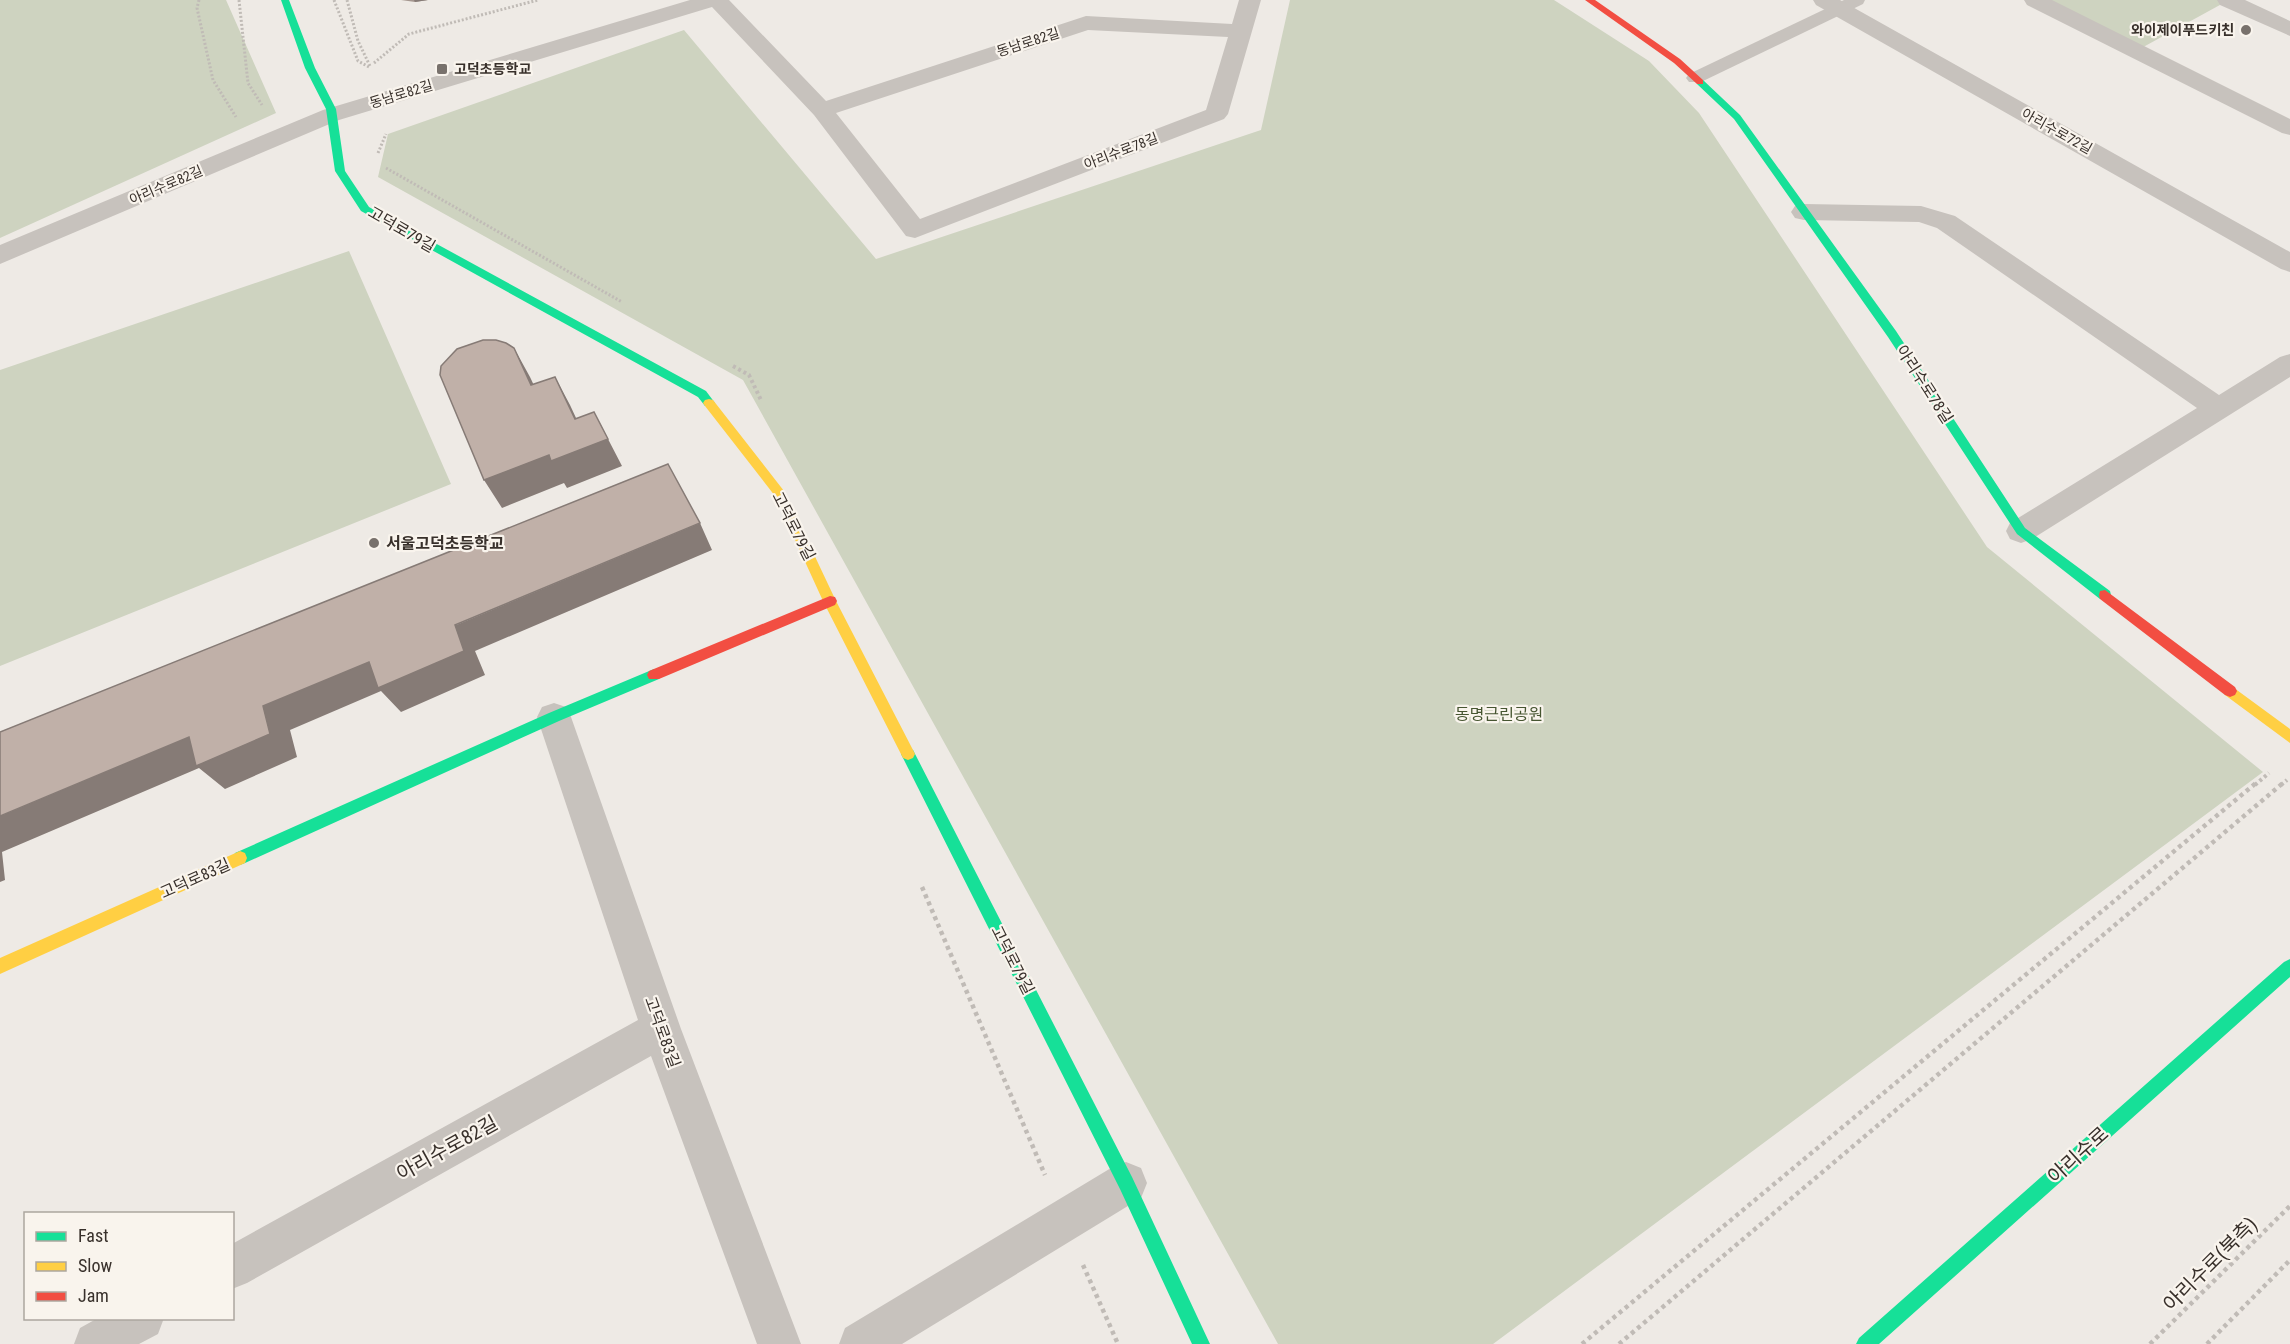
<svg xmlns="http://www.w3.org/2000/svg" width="2290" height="1344" viewBox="0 0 2290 1344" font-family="'Roboto Condensed','Noto Sans KR',sans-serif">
  <rect width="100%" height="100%" fill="#eeeae5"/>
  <path fill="#ced3c0" d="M0,0H226L276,113L0,238Z
    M1290,0H1554L1649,61L1699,113L1987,547L2263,772L1493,1344H1278L743,380L378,177L388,134L684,30L876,259L1261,130Z
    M2035,0H2229L2136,51Z
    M349,251L451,484L0,666V370Z"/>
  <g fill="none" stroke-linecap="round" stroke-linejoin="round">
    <path stroke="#c0bbb6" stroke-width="3" stroke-dasharray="2 2" stroke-linecap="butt" d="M199,0L197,8L213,80L236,117
      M239,0L248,83L262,105
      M334,0L358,61L369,67
      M347,0L358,41L370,66
      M374,63L409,34L538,0
      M378,153L386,134
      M386,168L622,302"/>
    <path stroke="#c0bbb6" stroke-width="4" stroke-dasharray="3 3" stroke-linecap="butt" d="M733,366L749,375L761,400
      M2255,785L2269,773
      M2281,785L2287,780"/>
    <path stroke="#c0bbb6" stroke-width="4.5" stroke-dasharray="4 4" stroke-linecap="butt" d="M922,887L1045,1175
      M1083,1265L1118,1344
      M1582,1344L2256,783
      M1619,1344L2283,783
      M2150,1344L2290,1206
      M2207,1344L2290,1260"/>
    <path fill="#c7c2bd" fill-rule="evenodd" d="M1844,0H1865L1863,4L1701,82H1689L1686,78L1689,74Z"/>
    <path fill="#c7c2bd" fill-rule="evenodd" d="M690,0H729L826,101L1086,16L1232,24L1239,0H1261L1228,114L1224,119L915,238L906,236L814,115L712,7L339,120L0,264V245L323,110ZM1088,30L1228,37L1206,110L920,219L836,113Z
      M1813,0H1840L2290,252V272L2281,269L1816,5Z
      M2024,0H2052L2290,119V135L2282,133L2027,5Z
      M2217,0H2245L2290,21V36L2220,5Z
      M1804,204L1921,206L1955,216L2219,395L2280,357L2290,354V377L2032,539L2021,543L2010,539L2006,531L2010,523L2197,408L1937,228L1919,222L1804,220L1795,218L1791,212L1795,206Z
      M554,703L566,707L571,717L681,1029L801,1344H757L651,1056L247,1283L232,1289V1244L638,1020L537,717L542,707Z
      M1126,1162L1141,1168L1147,1183L1141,1198L902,1344H839L845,1328L1111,1168Z
      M98,1318H164L158,1334L139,1344H74L80,1328Z"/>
    <path fill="#16e098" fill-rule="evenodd" d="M281,0H289L315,68L336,109L345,171L369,207L706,391L715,403L713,406H705L698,397L361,211L335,171L326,109L305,68Z
      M1697,80H1703L1740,115L1896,331L2025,528L2110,591L2111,595L2110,599H2100L2017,534L1888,337L1734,119L1697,84Z
      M654,669L659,671L661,675L659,679L559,721L245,863L240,865L235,863L233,858L235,853L549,713Z
      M908,748L913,750L1132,1177L1210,1344H1192L1120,1189L903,758L901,754L903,750Z
      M2290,959V977L1879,1344H1856L1859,1338L2284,962Z"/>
    <path fill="#ffcf43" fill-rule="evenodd" d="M709,399L713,400L784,491L836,601L913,750L915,754L913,758L908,760L903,758L823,601L775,496L705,406L703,403L705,400Z
      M2230,685L2290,729V743L2225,695L2223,691L2225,687Z
      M240,851L245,853L247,858L245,863L0,974V958Z"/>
    <path fill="#f24e42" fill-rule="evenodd" d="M1585,0H1595L1680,59L1703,80V84H1697L1674,63Z
      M2105,590L2235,687L2237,691L2235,695L2230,697L2225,695L2100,599L2099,595L2100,591Z
      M830,596L835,597L837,601L835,605L659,679H649L647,675L649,671Z"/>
  </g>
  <path fill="#a59790" d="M401,0H428L415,2Z"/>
  <path fill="#867b76" d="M414,0H428L415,2Z
    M514,348L530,377L547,413L531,385Z
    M555,377L570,405L589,446L594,412L622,466L567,488L564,483L502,508L484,480Z
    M700,523L712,550L475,651L485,675L401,712L381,691L290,730L297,757L225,789L199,768L2,852L5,880L0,882V816Z"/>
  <path fill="#c0b0a8" stroke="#867b76" stroke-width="1.5" d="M483,340H496L506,343L514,348L531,385L555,377L575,419L594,412L608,439L551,461L549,455L484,480L440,375L441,366L457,349Z
    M668,464L700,523L455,625L464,651L378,688L369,662L263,706L270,734L196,766L189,737L0,816V732Z"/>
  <g fill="#78716c" stroke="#f9f4ed" stroke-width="2">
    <circle cx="2246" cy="30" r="6"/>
    <rect x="436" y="63" width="12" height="12" rx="3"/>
    <circle cx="374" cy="543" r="6"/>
  </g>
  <g text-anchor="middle" stroke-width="4.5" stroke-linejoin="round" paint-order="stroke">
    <g font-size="14" font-weight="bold" fill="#38302b" stroke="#f9f4ed" text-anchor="end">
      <text x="2234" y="35">와이제이푸드키친</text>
      <text x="454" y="74" text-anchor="start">고덕초등학교</text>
    </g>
    <g font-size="14" fill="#38302b" stroke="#f9f4ed">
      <text transform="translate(1028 42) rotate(-18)" y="5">동남로82길</text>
      <text transform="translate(401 94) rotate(-17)" y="5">동남로82길</text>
      <text transform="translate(2057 131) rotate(29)" y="5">아리수로72길</text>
      <text transform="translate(1121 151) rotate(-21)" y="5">아리수로78길</text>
      <text transform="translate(166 185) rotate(-23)" y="5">아리수로82길</text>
    </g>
    <g font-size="16" fill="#38302b" stroke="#f9f4ed">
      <text transform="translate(402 229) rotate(30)" y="6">고덕로79길</text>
      <text transform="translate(1925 384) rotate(57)" y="6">아리수로78길</text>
      <text transform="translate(794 526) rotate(63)" y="6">고덕로79길</text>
      <text transform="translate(195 878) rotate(-24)" y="6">고덕로83길</text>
      <text transform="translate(1013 960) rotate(63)" y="6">고덕로79길</text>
      <text transform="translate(663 1032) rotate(70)" y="6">고덕로83길</text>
    </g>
    <g font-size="16" font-weight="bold" fill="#38302b" stroke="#f9f4ed" text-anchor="start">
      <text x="386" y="549">서울고덕초등학교</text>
    </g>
    <g font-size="16" fill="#465531" stroke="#f9f4ed">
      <text x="1499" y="720">동명근린공원</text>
    </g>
    <g font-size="20" fill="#38302b" stroke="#f9f4ed">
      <text transform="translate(447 1148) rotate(-29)" y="7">아리수로82길</text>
      <text transform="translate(2078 1155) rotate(-42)" y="7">아리수로</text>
      <text transform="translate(2210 1264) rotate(-45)" y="7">아리수로(북측)</text>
    </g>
  </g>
  <rect x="24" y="1212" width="210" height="108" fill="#f9f4ed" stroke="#aca69f" stroke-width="1.5"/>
  <rect x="36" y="1232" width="30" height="9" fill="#16e098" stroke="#aca69f" stroke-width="1.5"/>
  <text x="78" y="1242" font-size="18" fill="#38302b">Fast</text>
  <rect x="36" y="1262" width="30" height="9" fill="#ffcf43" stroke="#aca69f" stroke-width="1.5"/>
  <text x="78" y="1272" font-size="18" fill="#38302b">Slow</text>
  <rect x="36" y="1292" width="30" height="9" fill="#f24e42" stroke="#aca69f" stroke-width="1.5"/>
  <text x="78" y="1302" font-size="18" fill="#38302b">Jam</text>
</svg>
